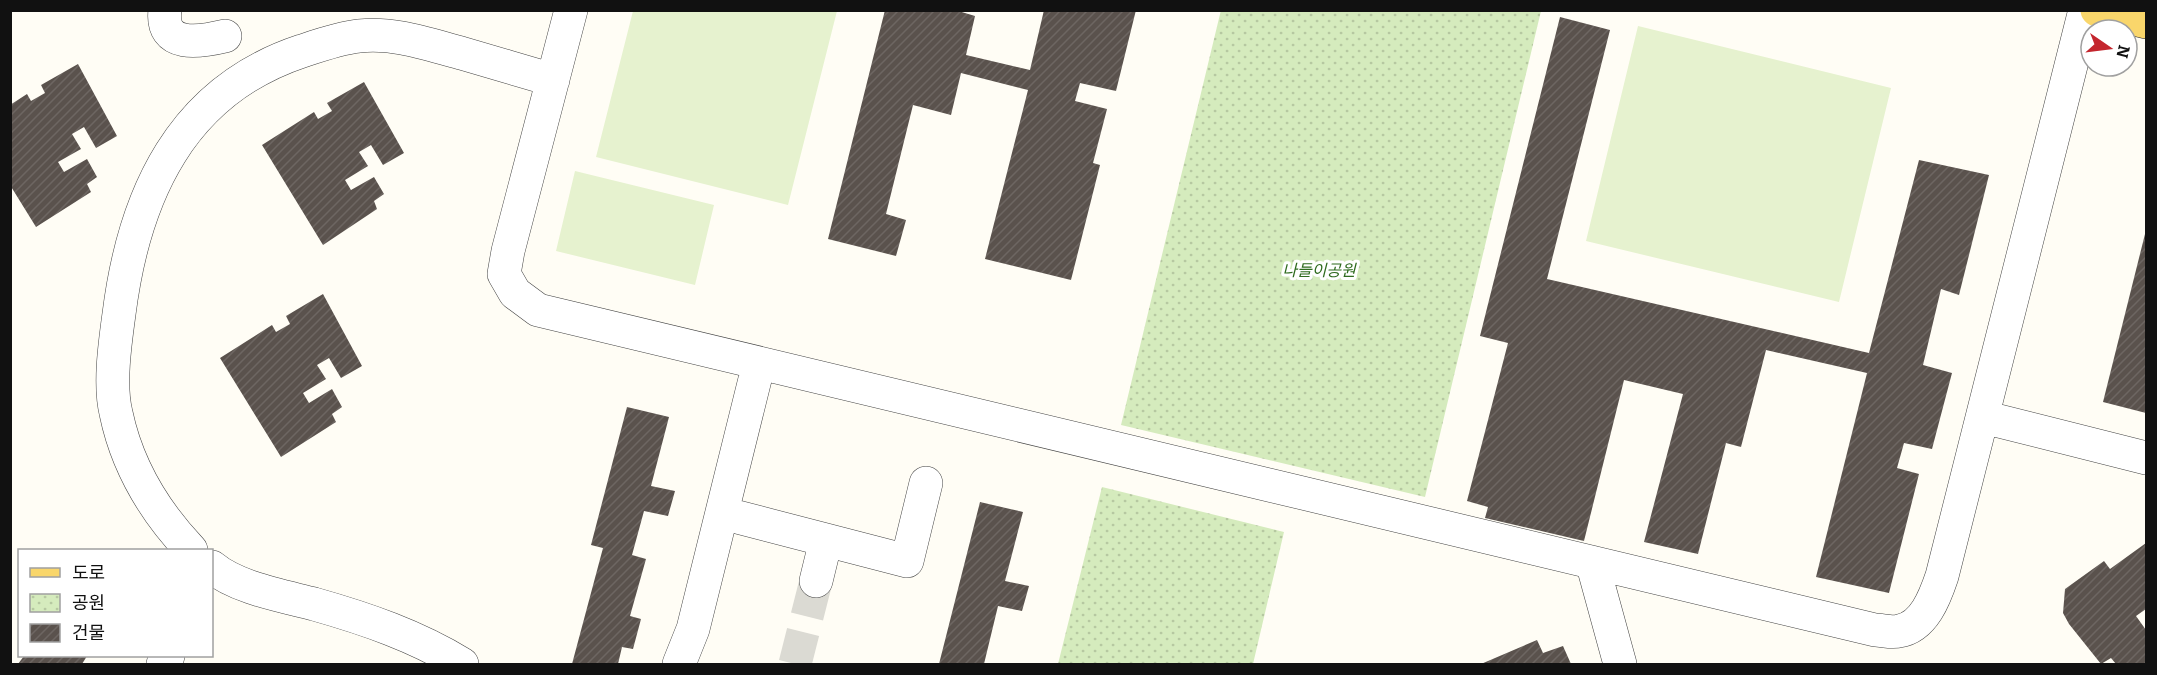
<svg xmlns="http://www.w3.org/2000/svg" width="2157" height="675" viewBox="0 0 2157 675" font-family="Bitter,'Noto Sans KR',serif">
  <defs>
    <pattern id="park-dots" width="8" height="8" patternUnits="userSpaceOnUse" patternTransform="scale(1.5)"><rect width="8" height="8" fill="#d5ebbd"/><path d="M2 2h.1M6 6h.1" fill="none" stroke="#b6c8a1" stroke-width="1.8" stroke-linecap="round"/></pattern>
    <pattern id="building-hatch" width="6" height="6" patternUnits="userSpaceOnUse" patternTransform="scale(1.5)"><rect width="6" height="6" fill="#5a524d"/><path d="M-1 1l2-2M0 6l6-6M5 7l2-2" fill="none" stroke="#6d6662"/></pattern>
  </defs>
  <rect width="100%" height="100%" fill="#fffdf5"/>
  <path fill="url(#park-dots)" d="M1221,10L1541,11L1425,497L1121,425Z
    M1102,487L1284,532L1253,664H1058Z"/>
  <path fill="#e6f2cf" d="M633,11H837L788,205L596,157Z
    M1638,26L1891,88L1839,302L1586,241Z
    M575,171L714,205L695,285L556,251Z"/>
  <path fill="url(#building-hatch)" d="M885,10H955L975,16L966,55L1030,70L1044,10H1136L1116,91L1080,83L1075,101L1107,109L1093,163L1100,165L1071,280L985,259L1028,90L961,73L951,115L913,105L886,214L906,220L896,256L828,239Z
    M1560,17L1610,30L1547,279L1869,353L1919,160L1989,175L1959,295L1941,289L1923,365L1952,373L1932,449L1904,443L1897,468L1919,474L1889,593L1816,577L1867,373L1766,350L1741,447L1726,443L1698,554L1644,542L1683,394L1624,380L1584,541L1485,518L1488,507L1467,501L1508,343L1480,336Z
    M78,64L117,136L96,148L84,127L72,134L81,149L58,162L64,172L87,159L97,177L87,184L91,192L36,227L10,185V105L27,94L31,101L45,93L41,85Z
    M364,82L404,153L383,165L371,145L359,152L368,166L345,180L351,190L374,177L384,194L374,201L377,209L323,245L262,145L314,112L318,119L332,111L327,103Z
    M2146,230V413L2103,402Z
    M323,294L362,366L341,378L329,358L317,365L326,379L303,393L309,403L332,389L342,407L332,414L336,422L281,457L220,358L272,325L276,332L290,324L286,316Z
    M627,407L669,417L651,486L675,491L668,516L644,511L632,555L646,559L630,616L641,619L633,649L622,647L618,664H572L603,548L591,545Z
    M980,502L1023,512L1005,581L1029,586L1022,611L998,606L984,664H939Z
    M2146,543V609L2136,616L2146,630V664H2116L2111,658L2101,664L2069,624L2063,613L2065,589L2104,561L2110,569Z
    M1537,640L1543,653L1563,646L1571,664H1481Z
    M24,656H87L82,664L72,663L71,664H18Z"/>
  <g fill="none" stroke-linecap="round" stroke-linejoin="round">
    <path stroke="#dbdad3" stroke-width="33" stroke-dasharray="33 16" stroke-linecap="butt" d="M795,664L816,581"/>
    <g stroke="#444" stroke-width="34">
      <path id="minor" d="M165,10C160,49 200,42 225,36
        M571,10L508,251L504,274L515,293L538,310L1875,630C1882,630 1892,633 1899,631C1924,627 1935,597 1942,576L2085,10
        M1983,417L2146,458
        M722,513L907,561L926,483
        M191,550C154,511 127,466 116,413C109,385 115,343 119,314C134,195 181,91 302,51C320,45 340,38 359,36C394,32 427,44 461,53C492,62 522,71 553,80
        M1592,562L1620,664
        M212,567C237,588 283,596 314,604C367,619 416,636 462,664
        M816,581L826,540
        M163,664L168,656
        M679,664L693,629L759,363"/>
    </g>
    <g stroke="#222" stroke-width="34">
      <path id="major" d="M2097,10L2146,22"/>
    </g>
    <use href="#minor" stroke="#fff" stroke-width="33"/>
    <use href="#major" stroke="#f9d66b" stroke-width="33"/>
  </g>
  <g text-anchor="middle" stroke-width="6" stroke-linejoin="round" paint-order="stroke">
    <g font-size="16" font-style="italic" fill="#2f6b1f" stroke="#fff">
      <text x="1319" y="276">나들이공원</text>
    </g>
  </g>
  <rect width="2157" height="675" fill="none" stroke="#111111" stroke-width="24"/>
  <rect x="18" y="549" width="195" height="108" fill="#ffffff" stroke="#a0a0a0" stroke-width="1.5"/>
  <rect x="30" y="568" width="30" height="9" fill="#f9d66b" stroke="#a0a0a0" stroke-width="1.5"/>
  <text x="72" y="579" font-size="18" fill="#111111">도로</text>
  <rect x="30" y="594" width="30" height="18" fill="url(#park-dots)" stroke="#a0a0a0" stroke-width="1.5"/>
  <text x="72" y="609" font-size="18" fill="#111111">공원</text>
  <rect x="30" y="624" width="30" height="18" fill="url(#building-hatch)" stroke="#a0a0a0" stroke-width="1.5"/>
  <text x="72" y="639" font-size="18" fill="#111111">건물</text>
  <g transform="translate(2109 48) rotate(104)"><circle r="28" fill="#ffffff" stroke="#a0a0a0" stroke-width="1.5"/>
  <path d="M0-4.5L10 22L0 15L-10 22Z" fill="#c4262e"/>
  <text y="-9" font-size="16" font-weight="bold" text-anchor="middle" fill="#111111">N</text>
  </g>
</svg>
